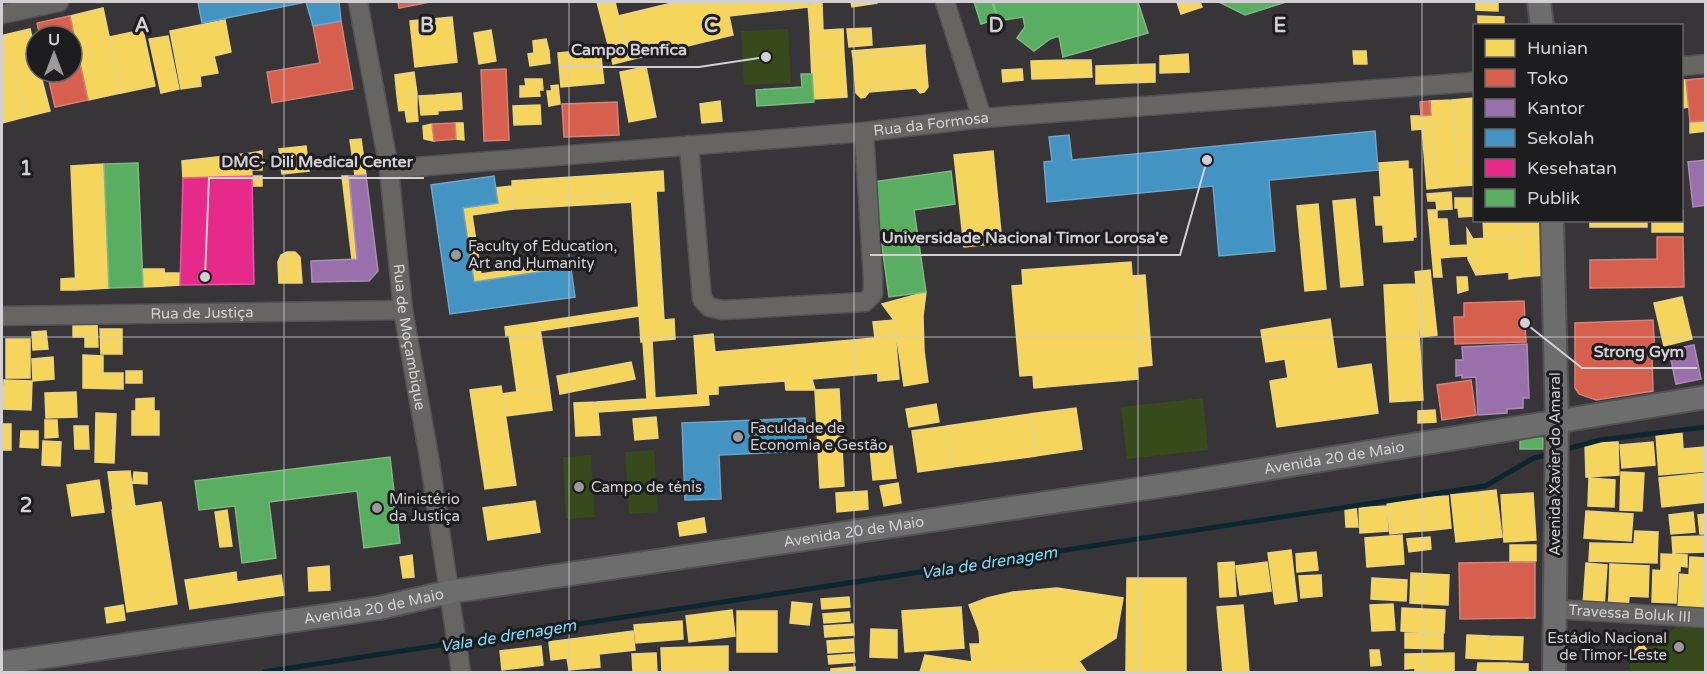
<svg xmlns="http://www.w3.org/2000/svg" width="1707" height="674" viewBox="0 0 1707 674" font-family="'Varela Round',sans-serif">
  <rect width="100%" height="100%" fill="#373538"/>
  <path fill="#374a1c" d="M788,29L791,83L744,85L741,31Z
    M1203,398L1208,450L1127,459L1121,407Z
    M654,450L658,512L629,514L625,452Z
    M591,455L595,517L566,519L563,457Z
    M1685,620L1705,622V672H1630V664Z"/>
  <path fill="#f6d55c" stroke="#ebd480" stroke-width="1.5" d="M597,2H615L629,60L613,64Z
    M676,2H808V7L729,16L733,35L629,60L618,16Z
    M851,2H877V3L852,7Z
    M1177,2H1200L1202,7L1181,14Z
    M1476,2H1498V11L1476,10Z
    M822,3L823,30L810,31L808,4Z
    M103,8L121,93L88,100L70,16Z
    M1478,16L1504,17V26H1478Z
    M452,17L457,62L415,67L410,21Z
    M225,20L231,52L214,56L218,73L200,76L201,86L181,89L170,31Z
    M871,28L872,45L849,47L847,29Z
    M30,29L36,54V72H40L50,111L25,117L4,35Z
    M843,29L844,55L811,57L810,31Z
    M143,30L155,86L121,93L109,37Z
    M491,30L496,61L479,64L474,33Z
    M4,35L25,117L2,123V36Z
    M168,36L179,89L161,93L149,39Z
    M546,39L549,51L534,53L533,41Z
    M925,45V52L853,57L852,51Z
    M600,49L604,83L561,87L558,53Z
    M549,51L550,63L530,66L528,54Z
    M1353,51H1366L1367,64H1354Z
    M925,52L928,87L924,92L920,93L916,88L915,80L868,84L869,92L865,97L861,98L856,93L853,57Z
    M1188,54L1189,72L1160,73V56Z
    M844,55L847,97L813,99L811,57Z
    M1066,60H1091L1092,77L1067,78Z
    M1066,60L1067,78L1032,79L1031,61Z
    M1155,64V82L1096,84V66Z
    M646,67L656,117L629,122L620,72Z
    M1022,69L1023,80L1003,82L1002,70Z
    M414,72L417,94L397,96L395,75Z
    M525,79H542L543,90H539L540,96L520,97V86H526Z
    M915,80L916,88L869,92L868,84Z
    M1682,80H1686L1688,107L1682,108Z
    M558,85L560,104L549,106L547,91H552L551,86Z
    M461,93L462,109L437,111L436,95Z
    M417,94V108L399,111L397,96Z
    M436,95L438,114L421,115L419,96Z
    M1474,98V129L1455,131L1452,100Z
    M1452,100L1459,186L1437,188L1430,101Z
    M720,101L722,121L702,123L700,104Z
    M540,105L541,124L514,125L513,106Z
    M417,108L418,121L407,122L405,110Z
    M1431,115L1437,188L1427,189L1421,116Z
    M1411,116H1421L1422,129L1412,130Z
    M1706,121V131L1690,133V122Z
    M455,123H463L464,140L456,139Z
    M432,124L434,141L424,139L423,126Z
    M1474,129V160L1457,162L1455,131Z
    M361,139L366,175H355L350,140Z
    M306,146L309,171L282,174L279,149Z
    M262,151V170H251V153Z
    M993,151L1002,243L964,247L954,155Z
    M251,153L252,176L183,178L182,161Z
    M1474,160V185L1459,186L1457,162Z
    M1408,161V169H1412L1416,237H1413V240L1384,242L1379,163Z
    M104,164L109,288L76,290L71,166Z
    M663,171L664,191H656L664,320L674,319L675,339L641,342L631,193L513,200L512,181Z
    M252,176H262V186H252Z
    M342,176H349L357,259H352Z
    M512,186L513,200L498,203L495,188Z
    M1451,192L1452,209L1437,210L1436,201H1428L1427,194Z
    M631,193L632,202L514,209L472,215L481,274L558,262L559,269L474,282L463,208L513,200Z
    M1374,197H1381L1383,225H1376Z
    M1455,198H1474V216L1459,217L1458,208H1455Z
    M1355,199L1363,285L1341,287L1333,201Z
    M1318,204L1326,289L1305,291L1297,206Z
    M1428,210H1437V219H1447L1450,257L1440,258L1442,277H1434Z
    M1682,210H1683V232H1652V220H1682Z
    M1483,220H1519L1520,236L1484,238Z
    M1519,220H1539L1540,234L1520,236Z
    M1590,220H1647V227H1590Z
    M1467,229L1473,239L1476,275L1468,259Z
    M1540,234L1545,275L1522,277L1520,236Z
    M1520,236L1522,277L1509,279V272L1476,275L1473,239Z
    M1467,245L1468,256L1450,257L1449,246Z
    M287,252H295L300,257L302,283H279L278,262L281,255Z
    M1131,262L1132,276L1145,275L1152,365L1137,367L1138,379L1034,388L1033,375L1020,376L1012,286L1023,285L1022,270Z
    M142,269H164L165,286L143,287Z
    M1430,270L1437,335L1421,337L1415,272Z
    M165,273H180V285L165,286Z
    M1457,277H1467L1468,290L1458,293Z
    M75,278L76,290H61V279Z
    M1416,284L1423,400L1390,402L1384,285Z
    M926,292L923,316L924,351L928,382L904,386L894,320L882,304Z
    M1682,297L1692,339L1664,346L1654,303Z
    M638,307L639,316L540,331L539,322Z
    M1330,319L1337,369L1371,364L1378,413L1277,427L1270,381L1288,378L1285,359L1266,362L1261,330Z
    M894,320L899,379L878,381V373L812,379L815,390H786L785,381L718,386V394L698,395L694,336L713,334L715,352L875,338L873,322Z
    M539,322L549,387L517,392L509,335L506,336L505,327Z
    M73,325H97L98,347H85V337H73Z
    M100,329H122V354H101Z
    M46,331L48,349L33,350L32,332Z
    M6,339H30V378H6Z
    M652,341L655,398L708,394L709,405L598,412L597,402L647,399L643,342Z
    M83,355L103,356V373H123V389L83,388Z
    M53,357L54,379L33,381L32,359Z
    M631,362L635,379L560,394L557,376Z
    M126,371H142V383H126Z
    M4,380L32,381L31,410L3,409Z
    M501,386L516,485L485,489L470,390Z
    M549,387L552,410L506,416L502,394Z
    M839,389L844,486L820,488L815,390Z
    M76,392L77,417L46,418L45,393Z
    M154,398V411H159V435H132V411H136V399Z
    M597,402L600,435L576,436L574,403Z
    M936,404L939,422L909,427L906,409Z
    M1076,408L1082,449L1036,456L1030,414Z
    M1435,410L1436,422L1418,423V411Z
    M96,413L116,414L114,463L95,462Z
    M1030,414L1036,456L953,467L947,426Z
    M656,417L658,438L635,440L633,419Z
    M45,420H57L58,437L45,438Z
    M2,424H11V450H2Z
    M74,426H88L89,449H75Z
    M947,426L953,467L918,472L912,431Z
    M21,431H38V448L20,447Z
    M1682,433L1683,449L1704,447L1705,471L1659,475L1656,435Z
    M43,441L61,442L60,466L42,465Z
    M1618,442L1619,475L1586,477L1585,443Z
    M1653,442L1655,465L1622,468L1620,445Z
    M892,446L896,478L873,480L870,448Z
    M130,471L135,507L113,510L108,472Z
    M134,472L147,473V484L133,483Z
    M1621,472L1644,473L1642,511L1620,510Z
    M1706,473V502L1662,507L1659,478Z
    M1589,478L1615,480L1614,507L1588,506Z
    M99,480L104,512L72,516L67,485Z
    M898,483L901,503L884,506L880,486Z
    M1496,490L1502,537L1485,539L1480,492Z
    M867,491L868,509L837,512L836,493Z
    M1480,492L1485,539L1456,542L1451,495Z
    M1533,493L1536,540L1504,542L1501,495Z
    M1448,496L1451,528L1435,530L1432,497Z
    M1432,497L1435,530L1408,532L1404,500Z
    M1404,500L1408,532L1390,534L1387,502Z
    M535,501L540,532L488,540L483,508Z
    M161,502L177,604L127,612L112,510Z
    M1386,506L1388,531L1360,533L1359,508Z
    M1356,508L1358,527H1346L1345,509Z
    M227,510L232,546L220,547L215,512Z
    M1586,511L1633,514L1631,541L1584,538Z
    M1693,512L1695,532L1671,534L1669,515Z
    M1706,514V534H1700L1698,515Z
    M704,518L706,532L680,536L678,523Z
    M1635,531L1658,532L1657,563L1589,561L1590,543L1634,544Z
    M1402,535L1404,564L1367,567L1365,538Z
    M1706,536V552L1673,553L1672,537Z
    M1430,537L1431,549L1409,552L1407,539Z
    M1510,545H1536V561H1510Z
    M1291,550L1297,601L1275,604L1268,553Z
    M1316,552L1318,570L1297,572L1296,554Z
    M1661,554L1687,555V567L1680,566V571L1661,570Z
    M412,555L414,577L403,578L400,557Z
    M1690,557L1706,558V608L1678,607L1680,574L1689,575Z
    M1234,562L1236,596L1220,597L1218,563Z
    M1267,562L1271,591L1240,595L1236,566Z
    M1586,563L1607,565L1604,607L1583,605Z
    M1610,564L1649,566L1648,597L1609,595Z
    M329,566L330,590L309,591L308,568Z
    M1653,570L1678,572L1676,603L1652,602Z
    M236,572L237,582L281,575L284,595L190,609L185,580Z
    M1411,573L1449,575L1448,605L1410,603Z
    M1321,575L1322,596L1301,598L1299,576Z
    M1127,578H1186V672H1126Z
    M1372,578L1407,580L1406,601L1371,599Z
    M1057,588L1123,598L1116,638L1079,661L1086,671L920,672L925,655L972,662L970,644H980L979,631L969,605L987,598L1013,592Z
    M1609,595L1629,596L1628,609L1608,608Z
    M849,597L850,607L822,609L821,599Z
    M792,602L812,604L809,625L790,623Z
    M1393,604L1395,630L1372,631L1370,605Z
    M123,605L125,620L107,623L105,608Z
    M1243,605L1249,672H1223L1217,607Z
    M961,607L964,648L905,652L902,611Z
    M1402,608L1445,610L1444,633L1401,631Z
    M732,610L735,636L689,642L686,616Z
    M737,611H777V652H737Z
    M849,612L850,621L824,623L823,614Z
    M682,621L683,639L636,643L634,625Z
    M853,624L854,635L825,637L824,626Z
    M871,629L897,630V658L870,657Z
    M633,631L635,650L599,654L600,667L569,670L567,658L551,660L549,642Z
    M1405,633L1443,634V649L1405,648Z
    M1467,635L1489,636V659L1466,658Z
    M1489,636L1523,637L1522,660L1489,659Z
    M853,639L854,651L828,653L827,641Z
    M1642,644L1647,650L1638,658L1633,652Z
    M541,646L543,665L502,670L500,651Z
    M728,646V671L662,672L661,648Z
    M1370,650H1379L1381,665L1371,666Z
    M656,653L657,672H633L632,654Z
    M1454,653V672H1415V668L1405,669V654Z
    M854,654L855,662L829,664L828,656Z
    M1478,663H1508V672H1477Z
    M1508,663L1528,664V672H1508Z
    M855,667V672H831V669Z"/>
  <path fill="#d6604d" stroke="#d58275" stroke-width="1.5" d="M398,2H430L399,8Z
    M70,16L88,100L55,107L47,72H72V36H40L37,23Z
    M341,21L353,89L272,103L267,72L320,63L313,26Z
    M506,69L509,140L484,141L481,70Z
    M1706,78V121L1690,122L1686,80Z
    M1430,101L1431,115L1421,116L1420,102Z
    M617,102L619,135L564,137L562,104Z
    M455,123L456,139L434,141L432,124Z
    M1657,237H1683L1684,287L1590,288V260L1657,259Z
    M1524,301L1526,342L1455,344L1454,317H1464V303Z
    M1653,320L1655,355L1652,356L1653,391L1596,400L1579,394L1575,388V323Z
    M1471,380L1476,415L1442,420L1437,385Z
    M1535,562V618L1460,619L1459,563Z"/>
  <path fill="#9970ab" stroke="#aa8db7" stroke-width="1.5" d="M1706,160V205L1693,207L1688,162Z
    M366,175L378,271L369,281L312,282L311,261L357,259L349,176Z
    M1527,344L1529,398H1523V408L1507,409V413L1478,415L1476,377L1462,378V375L1456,376V360H1463L1462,347Z
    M1694,345L1701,379L1676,384L1669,350Z"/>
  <path fill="#4393c3" stroke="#6ea5c8" stroke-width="1.5" d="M198,2H339L341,21L313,26L306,2L202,23Z
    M1375,131L1378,170L1269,180L1275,251L1219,256L1213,186L1047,202L1044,162L1052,161L1049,137L1069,135L1072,160Z
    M494,176L498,203L463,208L474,282L559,269L558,262L570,261L575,297L450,314L431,185Z
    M805,418L807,451L719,455L721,499L685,500L682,423Z"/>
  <path fill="#e7298a" stroke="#e15ba0" stroke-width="1.5" d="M252,176L254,284L180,285L183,178Z"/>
  <path fill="#5aae61" stroke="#7eb883" stroke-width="1.5" d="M974,2H992L997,19L981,24Z
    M993,2H1138L1148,33L1063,57L1059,36L1050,39L1034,51L1017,38L1025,27L1023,17L999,21Z
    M1219,2H1286L1245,15Z
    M801,74H812L814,102L757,106L756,90L802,87Z
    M138,163L143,287L109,288L104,164Z
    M951,171L955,204L914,210L926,292L889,297L873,182Z
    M1520,438H1543V449H1520Z
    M390,457L400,543L364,548L357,491L269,502L276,558L242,563L235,506L199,510L195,481Z"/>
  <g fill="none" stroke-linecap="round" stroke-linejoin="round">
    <path stroke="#0b262e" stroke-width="5" d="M1563,450L1600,440L1706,427
      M264,672L1485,486L1534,458L1551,454"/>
    <g stroke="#535253" stroke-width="21">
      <g id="minor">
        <path id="s1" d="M358,2L389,169L403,310L429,457L461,672"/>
        <path d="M945,2L982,118"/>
        <path d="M2,14L59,2"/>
        <path d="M1682,66L1706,64"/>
        <path d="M689,145L702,299L709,307L722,310L865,302L873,294V279L864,132"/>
        <path id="s2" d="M389,169L864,132L982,118L1474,82"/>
        <path id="s3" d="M2,316L403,310"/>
        <path id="s4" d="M1554,609L1706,618"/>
      </g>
    </g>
    <g stroke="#535253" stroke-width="26">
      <g id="major">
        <path d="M1539,2L1542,26"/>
        <path d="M1552,220L1557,421L1554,672"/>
        <path id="s5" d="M2,663L379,608L449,592L1187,482L1706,397"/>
      </g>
    </g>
    <use href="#minor" stroke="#666564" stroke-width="18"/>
    <use href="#major" stroke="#6e6d6e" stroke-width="22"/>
  </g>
  <path fill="none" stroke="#d2d0d3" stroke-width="1.5" stroke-opacity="0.55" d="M284,2V672M569,2V672M854,2V672M1138,2V672M1422,2V672M2,337H1706"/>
  <g fill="#9c9a9d" stroke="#1d1c1e" stroke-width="2">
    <circle cx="456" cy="255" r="6"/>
    <circle cx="738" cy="437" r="6"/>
    <circle cx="579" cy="487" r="6"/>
    <circle cx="377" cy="508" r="6"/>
    <circle cx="1679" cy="647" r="6"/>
  </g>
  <g text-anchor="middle" stroke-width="6" stroke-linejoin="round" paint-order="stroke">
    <g font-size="15" fill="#d2d0d3" stroke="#1d1c1e">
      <text dy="5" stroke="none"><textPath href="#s2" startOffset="544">Rua da Formosa</textPath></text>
      <text dy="5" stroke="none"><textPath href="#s3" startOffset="200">Rua de Justiça</textPath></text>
      <text dy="5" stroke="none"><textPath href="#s1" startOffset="339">Rua de Moçambique</textPath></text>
      <text dy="5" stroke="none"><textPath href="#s5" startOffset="1348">Avenida 20 de Maio</textPath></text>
      <text transform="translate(1555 464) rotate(-90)" y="5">Avenida Xavier do Amaral</text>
      <text dy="5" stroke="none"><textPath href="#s5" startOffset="862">Avenida 20 de Maio</textPath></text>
      <text dy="5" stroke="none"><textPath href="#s5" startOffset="376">Avenida 20 de Maio</textPath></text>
      <text dy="5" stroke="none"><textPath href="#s4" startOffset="76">Travessa Boluk III</textPath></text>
    </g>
    <g font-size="15" fill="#d2d0d3" stroke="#1d1c1e" text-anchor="start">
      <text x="468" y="251">Faculty of Education,<tspan x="468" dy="17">Art and Humanity</tspan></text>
      <text x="750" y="433">Faculdade de<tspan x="750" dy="17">Economia e Gestão</tspan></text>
      <text x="591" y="492">Campo de ténis</text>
      <text x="389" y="504">Ministério<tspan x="389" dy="17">da Justiça</tspan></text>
      <text x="1667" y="643" text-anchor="end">Estádio Nacional<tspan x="1667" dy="17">de Timor-Leste</tspan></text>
    </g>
    <g font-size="16" font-style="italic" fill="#7bdbf9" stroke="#1d1c1e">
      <text transform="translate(989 562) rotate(-9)" y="6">Vala de drenagem</text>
      <text transform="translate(508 635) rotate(-9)" y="6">Vala de drenagem</text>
    </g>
  </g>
  <g font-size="20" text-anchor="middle" font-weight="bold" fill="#d2d0d3" stroke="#1d1c1e" stroke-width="6" stroke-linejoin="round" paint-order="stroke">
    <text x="142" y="32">A</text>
    <text x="427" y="32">B</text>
    <text x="711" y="32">C</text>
    <text x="996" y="32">D</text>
    <text x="1280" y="32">E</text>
    <text x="26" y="175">1</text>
    <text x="26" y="512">2</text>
  </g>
  <path fill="none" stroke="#d2d0d3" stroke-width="2" d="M766 57L699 67H559M205 277L209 178H424M1207 160L1180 255H870M1525 323L1582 368H1697"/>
  <g fill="#d2d0d3" stroke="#1d1c1e" stroke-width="2">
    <circle cx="766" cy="57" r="6"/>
    <circle cx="205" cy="277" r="6"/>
    <circle cx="1207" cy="160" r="6"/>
    <circle cx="1525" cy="323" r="6"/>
  </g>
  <g font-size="16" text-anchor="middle" font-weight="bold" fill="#d2d0d3" stroke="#1d1c1e" stroke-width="6" stroke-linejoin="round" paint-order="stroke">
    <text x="629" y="55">Campo Benfica</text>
    <text x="317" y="167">DMC- Dili Medical Center</text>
    <text x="1025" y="243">Universidade Nacional Timor Lorosa'e</text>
    <text x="1639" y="357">Strong Gym</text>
  </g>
  <rect width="1707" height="674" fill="none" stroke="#d2d0d3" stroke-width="6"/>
  <rect x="1473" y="24" width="210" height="198" fill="#1d1c1e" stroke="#656466" stroke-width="1.5"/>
  <rect x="1485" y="39" width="30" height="18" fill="#f6d55c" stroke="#656466" stroke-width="1.5"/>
  <text x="1527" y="54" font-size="18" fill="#d2d0d3">Hunian</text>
  <rect x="1485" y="69" width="30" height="18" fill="#d6604d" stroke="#656466" stroke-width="1.5"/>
  <text x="1527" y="84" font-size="18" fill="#d2d0d3">Toko</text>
  <rect x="1485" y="99" width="30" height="18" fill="#9970ab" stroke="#656466" stroke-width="1.5"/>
  <text x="1527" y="114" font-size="18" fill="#d2d0d3">Kantor</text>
  <rect x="1485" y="129" width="30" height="18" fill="#4393c3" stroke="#656466" stroke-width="1.5"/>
  <text x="1527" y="144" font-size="18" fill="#d2d0d3">Sekolah</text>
  <rect x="1485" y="159" width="30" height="18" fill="#e7298a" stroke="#656466" stroke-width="1.5"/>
  <text x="1527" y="174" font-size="18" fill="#d2d0d3">Kesehatan</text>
  <rect x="1485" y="189" width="30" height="18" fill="#5aae61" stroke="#656466" stroke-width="1.5"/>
  <text x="1527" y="204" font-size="18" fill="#d2d0d3">Publik</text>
  <g transform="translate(54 54)"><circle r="28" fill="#1d1c1e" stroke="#656466" stroke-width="1.5"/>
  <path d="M0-4.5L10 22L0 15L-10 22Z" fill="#9c9a9d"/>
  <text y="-9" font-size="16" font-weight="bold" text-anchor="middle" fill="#d2d0d3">U</text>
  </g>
</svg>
